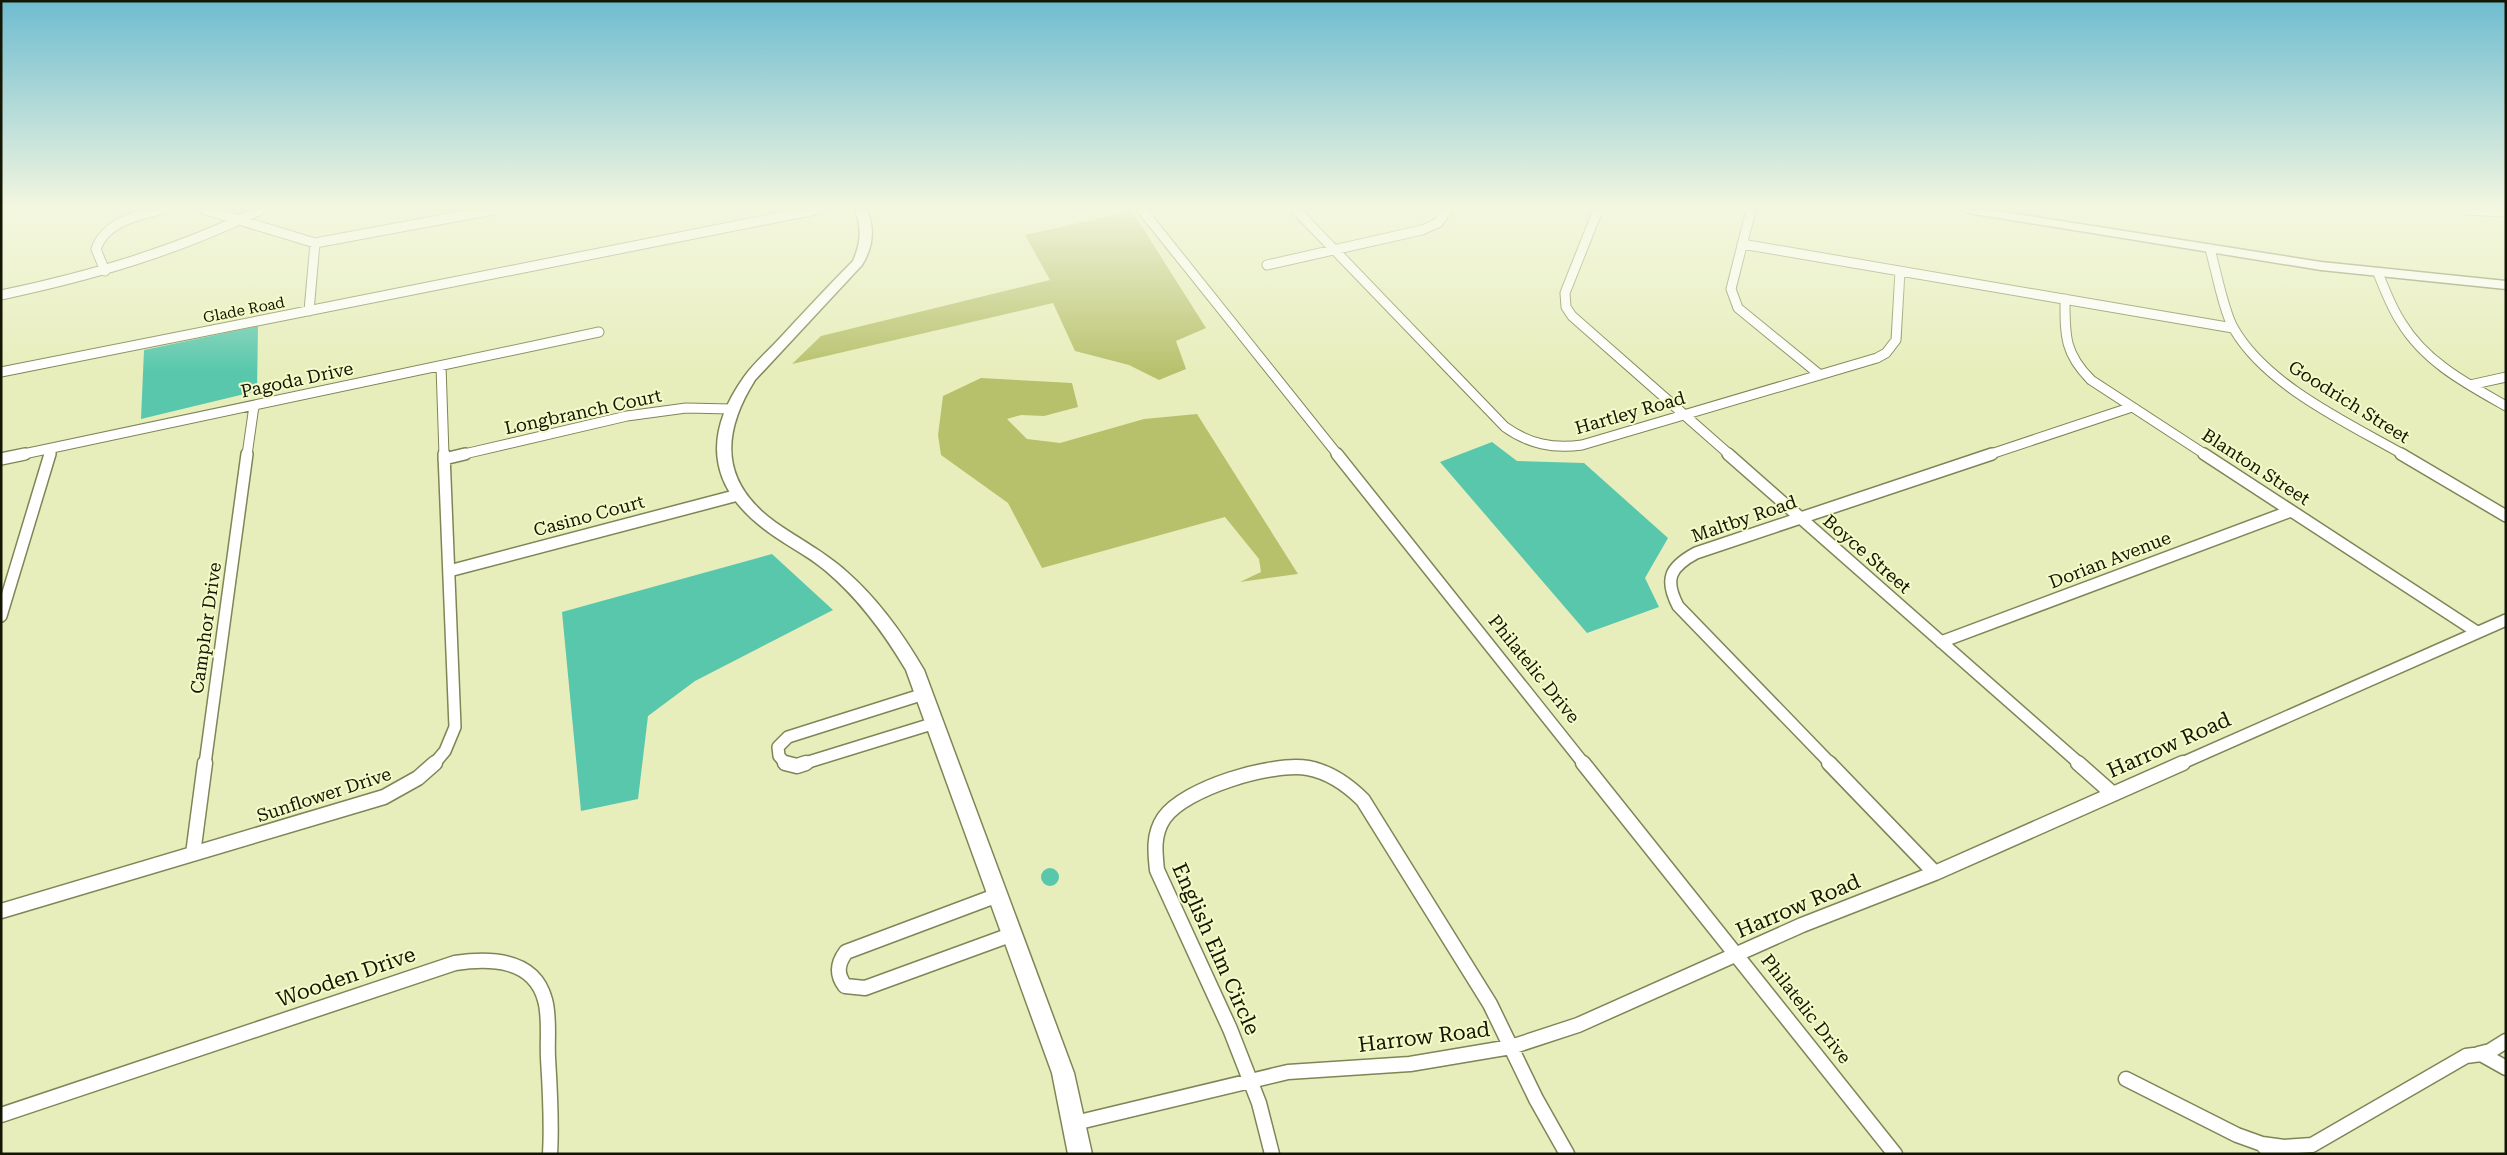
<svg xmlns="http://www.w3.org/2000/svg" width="2507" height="1155" viewBox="0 0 2507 1155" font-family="'Roboto Serif',serif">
  <rect width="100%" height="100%" fill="#e7eebb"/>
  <path fill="#b7c16c" d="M1132,211L1206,328L1176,341L1186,369L1159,380L1129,365L1075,351L1053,303L792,364L821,336L1050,280L1025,235Z
    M981,378L1072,383L1078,407L1044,416L1021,415L1007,419L1027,439L1060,443L1144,419L1197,414L1298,574L1240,582L1261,572L1259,559L1225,517L1042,568L1008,503L941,455L938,435L943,396Z"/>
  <path fill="#58c7ac" d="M258,326L257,391L141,419L144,350Z
    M1492,442L1517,461L1584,463L1668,538L1645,578L1659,607L1587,633L1440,462Z
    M772,554L833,610L695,681L648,716L638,799L581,811L562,612Z
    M1041 877a9 9 0 1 1 18 0a9 9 0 1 1-18 0Z"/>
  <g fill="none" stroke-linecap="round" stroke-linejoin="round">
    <g stroke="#7f8556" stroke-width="11">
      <path id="minor-far2" d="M206,210L315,243L493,210
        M1142,210L1338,455
        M1296,210L1505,427C1529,444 1553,449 1582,445L1877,358L1886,353L1896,340L1900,271
        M1598,210L1565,293L1566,307L1572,316L1730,455
        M1751,210L1731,289L1738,308L1820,375
        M2466,210L2506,212
        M1742,244L2233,328
        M2210,249C2216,270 2224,313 2234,329C2267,386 2348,423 2404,455
        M1267,265L1422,230L1438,223L1447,210
        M105,271L96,249C105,223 135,216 159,210
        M2378,273C2385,290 2391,307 2401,322C2425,362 2467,384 2506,406
        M1,295C91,276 177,251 260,210
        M2065,299C2065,335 2064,353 2091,380L2206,455
        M309,311L315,243
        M441,366L444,455
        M1,372L815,210
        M2470,385L2506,377
        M19,455L599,332
        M50,455L52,448
        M247,455L254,406
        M460,455L627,416L686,408L731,409
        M1988,455L2132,407"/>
    </g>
    <g stroke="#7f8556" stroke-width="14">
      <path id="minor-far1" d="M1337,454L1584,764
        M1728,454L2080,764
        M2204,454L2477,632
        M2401,454L2506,516
        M1,459L25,454
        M444,459L465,454
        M449,571L738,495
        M1,616L50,454
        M1941,642L2291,511
        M205,764L247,454
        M434,764L445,751L455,727L444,454
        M786,764L779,756L778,747L788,737L924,694
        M802,764L935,723
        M1831,764L1678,606C1664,579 1670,567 1696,553L1992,454
        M2180,764L2506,620"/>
    </g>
    <g stroke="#7f8556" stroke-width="17">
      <path id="minor" d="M785,763L797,766L806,763
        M1583,763L1895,1154
        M1829,763L1935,873
        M2078,763L2113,794
        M193,854L205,763
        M998,895L846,952C837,964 836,974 845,986L865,988L1013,934
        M1,911L384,797L418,778L435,763
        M2478,1054L2490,1051L2506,1041
        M2126,1079L2237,1135L2262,1144L2271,1154
        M1,1115L455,963C489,958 534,958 545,1000C550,1017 547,1040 548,1058C550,1090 552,1122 550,1154
        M1075,1123L1288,1072L1410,1064L1511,1047L1578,1025L1802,925L1935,873L2183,763
        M2262,1144L2284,1147L2312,1145L2466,1056L2481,1054L2506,1068
        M1272,1154L1259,1103L1230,1029L1157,870C1155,852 1153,834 1164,818C1185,788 1272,762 1308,768C1330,772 1347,784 1363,800L1490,1004L1536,1099L1567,1154"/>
    </g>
    <g stroke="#7f8556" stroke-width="3">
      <path id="secondary" d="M855,210H867C875,229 873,247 862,265L755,380C721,434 720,482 775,522C799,539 825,552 847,572C878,599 903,634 924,670L1074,1073L1092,1154H1068L1052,1073L906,670C884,633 859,599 826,571C806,554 783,544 763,528C707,485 704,433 744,377C754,363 768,351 780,338C804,312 828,286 853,261C861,243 862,228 855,210Z
        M1962,210H1991L2321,262L2506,281V289L2321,270L1968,213Z"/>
    </g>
    <use href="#minor-far2" stroke="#fff" stroke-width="9"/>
    <use href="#minor-far1" stroke="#fff" stroke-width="11"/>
    <use href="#minor" stroke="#fff" stroke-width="14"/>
    <use href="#secondary" fill="#fff" fill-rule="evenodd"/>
  </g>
  <linearGradient id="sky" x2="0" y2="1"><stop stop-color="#6ebcd0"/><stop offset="0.56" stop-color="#f4f7e0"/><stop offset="1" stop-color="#f4f7e0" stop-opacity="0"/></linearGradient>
  <rect width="2507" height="372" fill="url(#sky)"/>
  <g text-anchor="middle" stroke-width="4" stroke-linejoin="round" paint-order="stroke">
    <g font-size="15" fill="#141604" stroke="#f4fbc8">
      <text transform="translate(244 310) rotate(-11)" y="5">Glade Road</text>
    </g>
    <g font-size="18" fill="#141604" stroke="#f4fbc8">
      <text transform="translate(297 380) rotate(-12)" y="6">Pagoda Drive</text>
      <text transform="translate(2349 402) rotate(32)" y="6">Goodrich Street</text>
      <text transform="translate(583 412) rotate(-12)" y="6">Longbranch Court</text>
      <text transform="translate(1630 413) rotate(-16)" y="6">Hartley Road</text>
      <text transform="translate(2256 467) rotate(33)" y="6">Blanton Street</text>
      <text transform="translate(589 516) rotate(-15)" y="6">Casino Court</text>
      <text transform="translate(1744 519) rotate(-19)" y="6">Maltby Road</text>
      <text transform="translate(1867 554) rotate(41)" y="6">Boyce Street</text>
      <text transform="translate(2110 560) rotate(-21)" y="6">Dorian Avenue</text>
      <text transform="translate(206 628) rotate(-82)" y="6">Camphor Drive</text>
      <text transform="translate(1534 669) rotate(51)" y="6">Philatelic Drive</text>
      <text transform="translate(324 795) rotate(-18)" y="6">Sunflower Drive</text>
      <text transform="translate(1806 1009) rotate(52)" y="6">Philatelic Drive</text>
    </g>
    <g font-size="21" fill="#141604" stroke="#f4fbc8">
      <text transform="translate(2169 745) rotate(-24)" y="7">Harrow Road</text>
      <text transform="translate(1798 906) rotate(-23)" y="7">Harrow Road</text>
      <text transform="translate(1216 949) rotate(66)" y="7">English Elm Circle</text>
      <text transform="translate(346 977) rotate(-19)" y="7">Wooden Drive</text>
      <text transform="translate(1424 1037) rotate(-7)" y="7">Harrow Road</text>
    </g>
  </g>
  <rect width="2507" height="1155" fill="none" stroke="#141604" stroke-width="5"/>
</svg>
